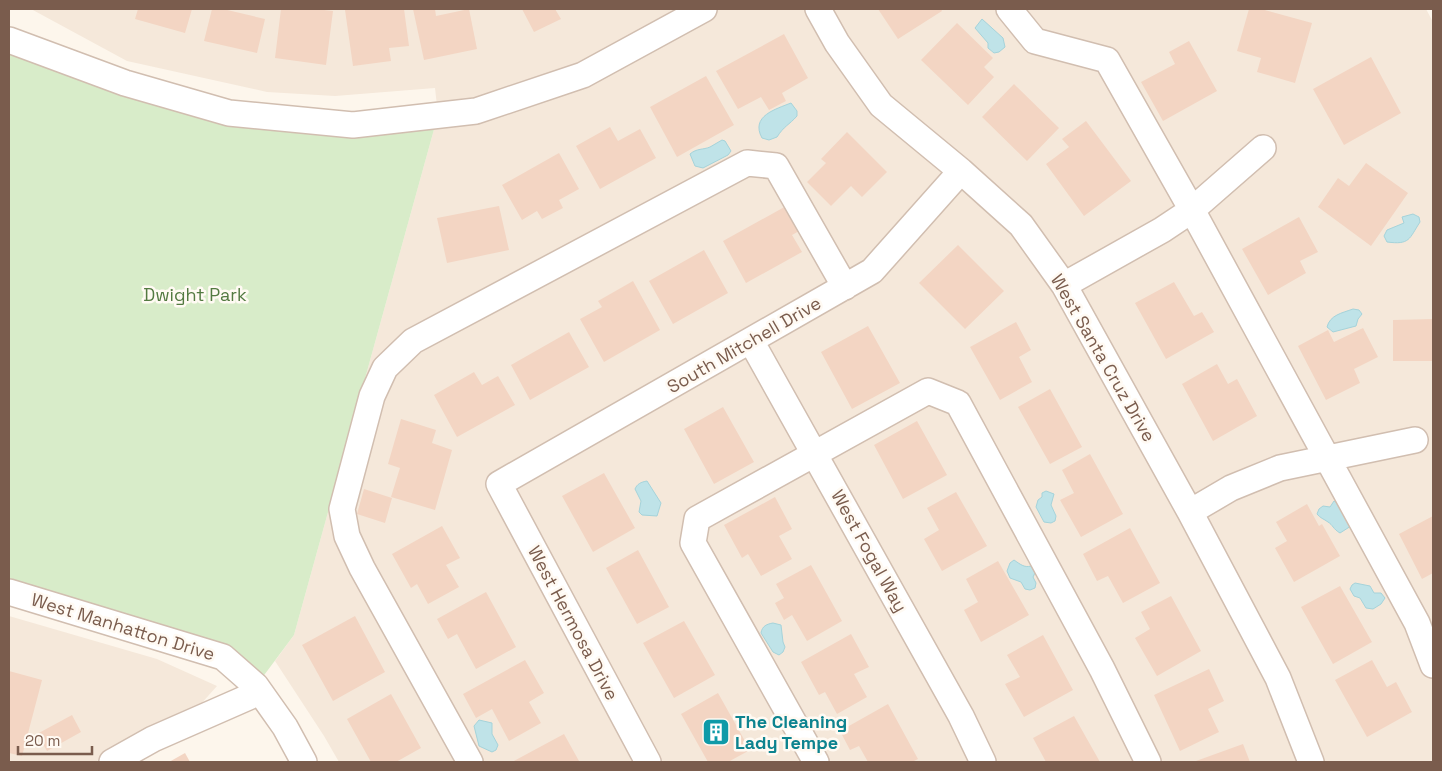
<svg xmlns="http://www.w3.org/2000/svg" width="1442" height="771" viewBox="0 0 1442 771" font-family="'Space Grotesk',sans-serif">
  <rect width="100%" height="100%" fill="#fdf6ec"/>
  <path fill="#f5e8da" d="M31,9H1426L1433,22V762H339L324,736L275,661L294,635L438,115L435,88L335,96L267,92L127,61Z
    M9,616L157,659L217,686L200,705L95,762H9Z"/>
  <path fill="#d8ecc9" d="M9,40L229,113L438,115L294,635L256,686L223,657L9,592Z"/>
  <path fill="#bfe3e8" stroke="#a5d3da" d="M982,19L1003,38L1005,47L999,52L994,53L988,48V43L975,28Z
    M791,103L797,111V116C789,125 784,126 777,137L769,140L762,138C750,116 776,109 791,103Z
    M722,140L725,141L731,151L728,155L703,168L695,166L690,154C697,148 703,150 710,147C714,145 718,142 722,140Z
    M1413,214L1419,217L1420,222C1409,239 1410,245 1387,242L1384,236L1387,230L1404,223L1402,217Z
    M1353,309L1359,310L1362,314L1358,319L1356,326L1333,332L1327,327C1330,315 1342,313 1353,309Z
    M647,481L661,503L657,516L642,515L639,512L641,501L635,489C637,484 641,482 647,481Z
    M1046,491L1054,494L1051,505L1056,516L1055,521L1051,523L1044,522L1036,507L1038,500L1042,497V493Z
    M1334,501L1340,504L1343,514L1348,519L1351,526L1340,533C1333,529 1333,525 1328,522C1324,519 1320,518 1317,514L1319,509L1323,506L1330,507Z
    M1014,560C1020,564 1024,568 1031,566L1035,573L1033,577L1036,583L1035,588L1030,590L1025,589L1021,582L1010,578L1007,571L1010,563Z
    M1355,583L1370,586L1374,593H1381L1385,598L1381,604L1373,609L1366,608L1360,598L1354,596L1350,589L1352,585Z
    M773,623L781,625L783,642L785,647L783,652L779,655L773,652L761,633C762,626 767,624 773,623Z
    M479,720L492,723V734L498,745L496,750L492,752L479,746L474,726Z"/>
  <path fill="#f3d5c3" d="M138,9H192L185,33L135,19Z
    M212,9H223L265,19L257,53L204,41Z
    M281,9H316L333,11L326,65L275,58Z
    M357,9H404L409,46L389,48L391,61L353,66L345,10Z
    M413,9H435L436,16L469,9L477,49L424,60Z
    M522,9H555L561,19L534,32Z
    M878,9H941L942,11L898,39Z
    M1249,9H1261L1312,23L1295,83L1257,72L1261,58L1237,51Z
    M957,23L993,58L984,67L994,77L968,105L921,60Z
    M784,34L808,78L782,93L786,101L769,110L761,97L738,109L716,71Z
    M1189,41L1217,91L1163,121L1141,82L1175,64L1169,52Z
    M1371,57L1401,113L1344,145L1313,89Z
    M706,76L734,125L677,157L650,107Z
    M1014,84L1059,128L1027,161L982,117Z
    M1086,121L1131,181L1084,216L1046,164L1069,147L1062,139Z
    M610,127L618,141L640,129L656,158L600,189L576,146Z
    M847,132L887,172L862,197L851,186L831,206L807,182L826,163L821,159Z
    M559,153L579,189L559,200L563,208L542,219L537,211L522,220L502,185Z
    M1366,163L1408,193L1371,246L1318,207L1338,178L1349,186Z
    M788,205L801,230L792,235L802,252L746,283L723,241Z
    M499,206L509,250L447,263L437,218Z
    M1299,217L1318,252L1300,261L1306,273L1268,295L1242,249Z
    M958,245L1004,291L965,329L919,283Z
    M704,250L728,293L673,324L649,281Z
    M633,281L660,330L604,362L580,319L602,307L598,301Z
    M1174,282L1194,316L1202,312L1214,332L1166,359L1135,303Z
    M1433,319V361H1393V320Z
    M1016,322L1031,350L1019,357L1032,382L1000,400L970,347Z
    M868,326L900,383L852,409L821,352Z
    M1363,328L1378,357L1354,369L1360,383L1326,400L1298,346L1328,330L1334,342Z
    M569,332L589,367L530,400L511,365Z
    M1217,364L1228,384L1237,379L1257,416L1213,441L1182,384Z
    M474,372L482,385L498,376L515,405L457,437L434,395Z
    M1050,389L1082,447L1050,464L1018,407Z
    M723,407L754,462L714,484L684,429Z
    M401,419L436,430L432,443L452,450L435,510L391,497L400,468L388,464Z
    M917,421L947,475L903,499L874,445Z
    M1090,454L1123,514L1081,537L1060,500L1074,493L1062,470Z
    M604,473L635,528L593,552L562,496Z
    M364,489L392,498L385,523L357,514Z
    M956,492L987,546L942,571L924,539L939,530L927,508Z
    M775,497L792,529L779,536L792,559L761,576L748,554L742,558L724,525Z
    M1307,504L1319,526L1322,524L1340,556L1294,582L1275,548L1287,541L1276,522Z
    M1433,516V573L1422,579L1399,534Z
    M442,526L460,558L446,565L459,587L428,604L417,584L411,588L392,554Z
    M1130,528L1160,583L1123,603L1108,576L1097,581L1083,554Z
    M638,550L669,607L637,624L606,568Z
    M998,561L1029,615L981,642L964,610L978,602L966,579Z
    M811,565L842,621L807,641L792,615L784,620L775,603L784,598L776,584Z
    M1340,586L1372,642L1333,664L1301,607Z
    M486,592L516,647L476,669L457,634L448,639L437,619Z
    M1171,596L1201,651L1157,676L1135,638L1150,629L1141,612Z
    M355,616L385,672L333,701L302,645Z
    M684,621L715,675L674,698L643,643Z
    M851,634L869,667L854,674L867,697L837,714L825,692L819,695L801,662Z
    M1043,635L1073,690L1024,717L1005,684L1020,677L1007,655Z
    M525,660L544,693L529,702L541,723L509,741L492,709L476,718L463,694Z
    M1372,660L1387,687L1396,682L1412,712L1367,737L1335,680Z
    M1209,669L1224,701L1208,709L1219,732L1180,751L1154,695Z
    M9,671L42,680L22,756L9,753Z
    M718,693L750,750L728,762H708L681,714Z
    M391,694L421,748L396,762H371L347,719Z
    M888,704L918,759L912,762H868L859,746L850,750L840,731Z
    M72,715L81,732L47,751L37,734Z
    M1074,716L1100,762H1046L1033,738Z
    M564,734L579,761L577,762H512Z
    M1243,744L1250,762H1197L1196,761Z
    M185,753L190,762H169Z"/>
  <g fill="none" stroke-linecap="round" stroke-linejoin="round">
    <g stroke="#d1beb0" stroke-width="28">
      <path id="minor" d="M818,9L837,43L881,105L961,171L1021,225L1064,285L1190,512L1278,678L1311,762
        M1009,9L1035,41L1107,60L1192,210L1417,623L1433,665
        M9,40L125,83L229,113L353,125L476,111L583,75L704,9
        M1064,285L1162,230L1192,210L1263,148
        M751,341L961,716L983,762
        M1190,512L1231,488L1280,468L1415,440
        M9,592L223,657L256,686L285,727L304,762
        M112,762L153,739L260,692
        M470,762L362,568L347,536L342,509L372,396L385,368L413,341L747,163L776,166L845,287
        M648,762L499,484L872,271L961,171
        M816,762L693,543L697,519L928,391L958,403L1102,669L1148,762"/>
    </g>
    <use href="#minor" stroke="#fff" stroke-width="25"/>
  </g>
  <defs>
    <g id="building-square" transform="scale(1.4375)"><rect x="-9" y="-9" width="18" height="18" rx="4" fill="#0f9aa8" stroke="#fffaf3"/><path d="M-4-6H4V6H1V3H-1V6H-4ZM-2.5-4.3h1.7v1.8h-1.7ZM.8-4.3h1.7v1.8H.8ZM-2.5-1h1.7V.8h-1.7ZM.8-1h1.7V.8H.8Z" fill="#fff"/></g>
  </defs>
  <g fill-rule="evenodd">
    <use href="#building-square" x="716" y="732"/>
  </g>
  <g text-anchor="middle" stroke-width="5" stroke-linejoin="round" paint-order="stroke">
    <g font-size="18" fill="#537a41" stroke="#fffaf3">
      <text x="195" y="301">Dwight Park</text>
    </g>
    <g font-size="18" fill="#7a5c4d" stroke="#fffaf3">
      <text transform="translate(744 345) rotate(-30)" y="6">South Mitchell Drive</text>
      <text transform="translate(1103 358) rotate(60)" y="6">West Santa Cruz Drive</text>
      <text transform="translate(869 551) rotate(61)" y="6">West Fogal Way</text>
      <text transform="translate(573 623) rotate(62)" y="6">West Hermosa Drive</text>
      <text transform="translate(123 627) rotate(17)" y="6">West Manhatton Drive</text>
    </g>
    <g font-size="18" font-weight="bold" fill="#0d838f" stroke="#fffaf3" text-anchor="start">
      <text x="735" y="728">The Cleaning<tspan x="735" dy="21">Lady Tempe</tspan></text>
    </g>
  </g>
  <rect width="1442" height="771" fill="none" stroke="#7a5c4d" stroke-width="20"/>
  <path d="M18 746v8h74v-8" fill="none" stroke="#7a5c4d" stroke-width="2.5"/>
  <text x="25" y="746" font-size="15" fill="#7a5c4d" stroke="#fffaf3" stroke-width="4" paint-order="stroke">20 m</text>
</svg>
